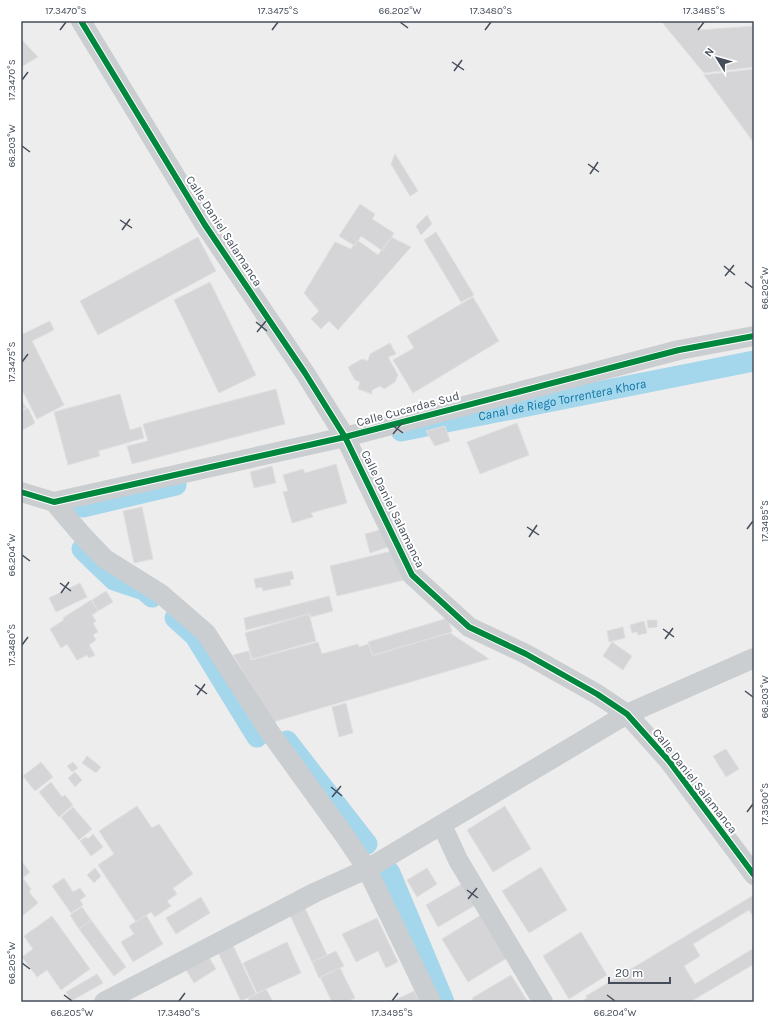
<svg xmlns="http://www.w3.org/2000/svg" width="775" height="1023" viewBox="0 0 775 1023" font-family="Karla,sans-serif">
  <rect width="100%" height="100%" fill="#eeeded"/>
  <g fill="none" stroke-linecap="round" stroke-linejoin="round">
    <g stroke="#a4d6ec" stroke-width="21">
      <path id="s1" d="M401,431L754,361"/>
      <path d="M77,506L83,507L176,485"/>
      <path d="M82,549L87,554L114,580L144,590L152,597"/>
      <path d="M175,618L195,636L257,737"/>
      <path d="M287,741L367,844"/>
      <path d="M386,868L390,873L444,1002"/>
    </g>
  </g>
  <path fill="#d5d5d7" stroke="#dfdfe0" d="M661,21H699V30L754,26V67L704,73Z
    M21,39L38,57L21,67Z
    M754,69V143L704,75Z
    M395,154L418,191L410,196L391,164Z
    M360,204L375,214L372,219L394,233L383,251L361,236L355,246L339,236Z
    M427,215L432,224L421,235L416,226Z
    M436,232L474,295L461,302L424,240Z
    M198,237L216,271L98,335L80,301Z
    M391,237L411,247L338,330L329,321L321,329L311,319L319,311L304,293L335,242L351,249L357,240L378,255Z
    M210,282L256,375L219,393L174,300Z
    M473,297L499,341L413,393L393,360L414,348L407,336Z
    M50,321L54,330L32,341L64,405L37,419L21,388V335Z
    M390,343L396,354L388,357L398,375L395,382L384,389L380,386L372,390V394L358,389L360,382L355,380L348,367L362,359L368,361L370,354Z
    M276,389L285,424L132,464L127,446L148,441L143,424Z
    M120,394L130,430L141,427L144,438L98,451L100,456L68,465L54,412Z
    M21,399L26,408L21,411Z
    M28,408L35,423L21,431V412Z
    M517,423L529,455L480,474L467,442Z
    M445,426L450,441L435,446L426,431Z
    M336,464L347,503L311,513L313,517L292,523L283,492L288,491L283,475L303,469L305,473Z
    M272,466L276,483L254,488L250,472Z
    M142,507L153,559L134,563L123,511Z
    M383,529L388,547L370,553L365,534Z
    M392,551L404,580L337,596L330,566Z
    M292,571L294,579L290,580L291,585L263,591L262,587L256,588L254,579Z
    M80,583L87,597L56,612L49,598Z
    M106,591L113,602L98,611L92,600Z
    M329,596L333,611L311,617L310,614L246,630L244,618Z
    M91,600L98,611L92,615L96,621L93,623L98,632L93,635L96,640L89,645L95,655L89,658L87,655L77,660L67,644L61,648L50,629L64,620L63,618Z
    M309,614L316,641L252,659L245,633Z
    M448,618L452,632L373,656L368,642Z
    M647,620H657V627L648,628Z
    M644,621L647,633L638,635L637,632L632,633L630,625Z
    M623,627L625,638L609,642L607,631Z
    M450,633L489,659L273,722L233,655L249,651L251,660L318,642L322,654L358,644L359,647L369,644L372,655Z
    M612,642L632,656L623,670L603,656Z
    M346,703L353,733L339,737L332,707Z
    M726,749L739,769L726,777L713,756Z
    M87,756L101,767L96,773L82,763Z
    M41,762L53,777L35,791L23,776Z
    M73,762L78,768L72,772L67,766Z
    M75,772L82,780L75,787L68,778Z
    M51,782L62,797L65,795L73,805L59,817L39,792Z
    M137,806L152,828L159,824L193,874L173,888L177,894L167,901L171,906L155,917L151,912L136,922L98,865L114,854L99,831Z
    M505,806L531,849L493,872L467,830Z
    M73,807L92,829L79,840L61,817Z
    M93,834L103,847L91,856L80,841L86,837L88,839Z
    M21,861L30,872L23,878L31,889L29,892L38,903L21,917Z
    M541,867L567,910L529,933L502,891Z
    M95,868L101,876L94,883L87,875Z
    M427,868L437,884L417,897L407,880Z
    M64,878L73,892L80,888L86,896L80,900L83,905L71,913L52,886Z
    M465,882L477,904L438,927L426,905Z
    M754,895V918L749,910L693,944L700,956L684,966L695,984L754,948V964L690,1002H580L587,998L586,996Z
    M201,897L210,913L176,934L166,918Z
    M303,904L327,955L312,962L288,911Z
    M82,907L91,920L79,929L70,915Z
    M146,915L163,944L133,962L121,942L134,934L129,926Z
    M481,915L507,958L468,982L442,939Z
    M52,916L90,969L61,990L47,970L37,977L22,957L33,949L24,936Z
    M377,918L398,962L386,968L378,951L356,962L342,934Z
    M91,920L126,967L114,976L79,929Z
    M581,932L607,975L569,999L543,956Z
    M231,941L256,994L241,1001L216,948Z
    M287,942L301,973L257,993L243,963Z
    M336,951L344,966L319,978L312,962Z
    M207,954L216,969L194,983L185,968Z
    M340,968L355,998L346,1002H332L320,977Z
    M97,974L103,983L71,1001L66,992Z
    M511,975L528,1002H474L472,998Z
    M266,989L273,1002H250L248,998Z
    M414,991L420,1002H391Z"/>
  <g fill="none" stroke-linecap="round" stroke-linejoin="round">
    <path stroke="#cbced1" stroke-width="20" d="M81,21L205,225L305,373L345,437L412,575L469,627L526,654L597,694L627,714L669,761L754,875
      M21,492L54,502L345,437L679,350L754,336
      M54,502L82,535L105,559L161,594L206,633L269,731L347,839L367,869L431,1002
      M441,825L447,836L458,860L543,1002
      M104,1002L316,892L367,869L627,714L754,658"/>
    <g stroke="#fff" stroke-width="8">
      <path id="cycleway" d="M81,21L205,225L305,373L345,437L412,575L469,627L526,654L597,694L627,714L669,761L754,875
        M21,492L54,502L345,437L679,350L754,336"/>
    </g>
    <use href="#cycleway" stroke="#00873e" stroke-width="6"/>
  </g>
  <path fill="none" stroke="#444d59" stroke-width="1.5" d="M400,22L408,28M60,30L66,22M272,30L278,22M485,30L491,22M698,30L704,22M452,62L464,70M454,71L462,60M22,80L28,72M22,146L30,152M588,164L599,172M590,174L598,162M120,220L132,228M122,230L130,219M724,266L735,275M725,276L734,265M745,282L753,288M256,322L267,331M257,332L266,321M22,362L28,354M392,425L403,433M393,434L402,423M527,527L539,535M747,529L753,521M529,537L537,525M22,555L30,561M60,583L71,591M61,593L69,582M663,629L674,637M665,639L673,628M22,645L28,637M195,685L207,694M745,691L753,697M197,695L205,684M331,787L342,796M332,797L341,786M747,812L753,804M467,890L478,898M468,899L477,888M22,963L30,969M64,995L72,1001M607,995L615,1001M179,1001L185,993M392,1001L398,993"/>
  <g text-anchor="middle" stroke-width="4" stroke-linejoin="round" paint-order="stroke">
    <g font-size="12" fill="#444d59" stroke="#fff">
      <text transform="translate(224 231) rotate(57)" y="4">Calle Daniel Salamanca</text>
      <text transform="translate(408 409) rotate(-15)" y="4">Calle Cucardas Sud</text>
      <text transform="translate(393 509) rotate(64)" y="4">Calle Daniel Salamanca</text>
      <text transform="translate(695 781) rotate(52)" y="4">Calle Daniel Salamanca</text>
    </g>
    <g font-size="13" font-style="italic" fill="#0c75a4" stroke="#fff">
      <text dy="5" stroke="none"><textPath href="#s1" startOffset="164">Canal de Riego Torrentera Khora</textPath></text>
    </g>
  </g>
  <rect width="775" height="1023" fill="none" stroke="#ffffff" stroke-width="44"/>
  <g transform="translate(717 58) rotate(307)" stroke="#ffffff" stroke-width="3" paint-order="stroke">
  <path d="M0-3L7 15L0 10L-7 15Z" fill="#444d59"/>
  <text y="-6" font-size="11" font-weight="bold" text-anchor="middle" fill="#444d59">N</text>
  </g>
  <path d="M609 977v6h61v-6" fill="none" stroke="#444d59" stroke-width="2"/>
  <text x="615" y="977" font-size="12" fill="#444d59" stroke="#ffffff" stroke-width="3" paint-order="stroke">20 m</text>
  <rect x="22" y="22" width="731" height="979" fill="none" stroke="#444d59" stroke-width="1.5"/>
  <g font-size="10" text-anchor="middle" fill="#444d59">
    <text x="66" y="14">17.3470°S</text>
    <text x="278" y="14">17.3475°S</text>
    <text x="400" y="14">66.202°W</text>
    <text x="491" y="14">17.3480°S</text>
    <text x="704" y="14">17.3485°S</text>
    <text transform="translate(11 80) rotate(-90)" y="4">17.3470°S</text>
    <text transform="translate(11 146) rotate(-90)" y="4">66.203°W</text>
    <text transform="translate(764 288) rotate(-90)" y="4">66.202°W</text>
    <text transform="translate(11 362) rotate(-90)" y="4">17.3475°S</text>
    <text transform="translate(764 521) rotate(-90)" y="4">17.3495°S</text>
    <text transform="translate(11 555) rotate(-90)" y="4">66.204°W</text>
    <text transform="translate(11 645) rotate(-90)" y="4">17.3480°S</text>
    <text transform="translate(764 697) rotate(-90)" y="4">66.203°W</text>
    <text transform="translate(764 804) rotate(-90)" y="4">17.3500°S</text>
    <text transform="translate(11 963) rotate(-90)" y="4">66.205°W</text>
    <text x="72" y="1016">66.205°W</text>
    <text x="179" y="1016">17.3490°S</text>
    <text x="392" y="1016">17.3495°S</text>
    <text x="615" y="1016">66.204°W</text>
  </g>
</svg>
